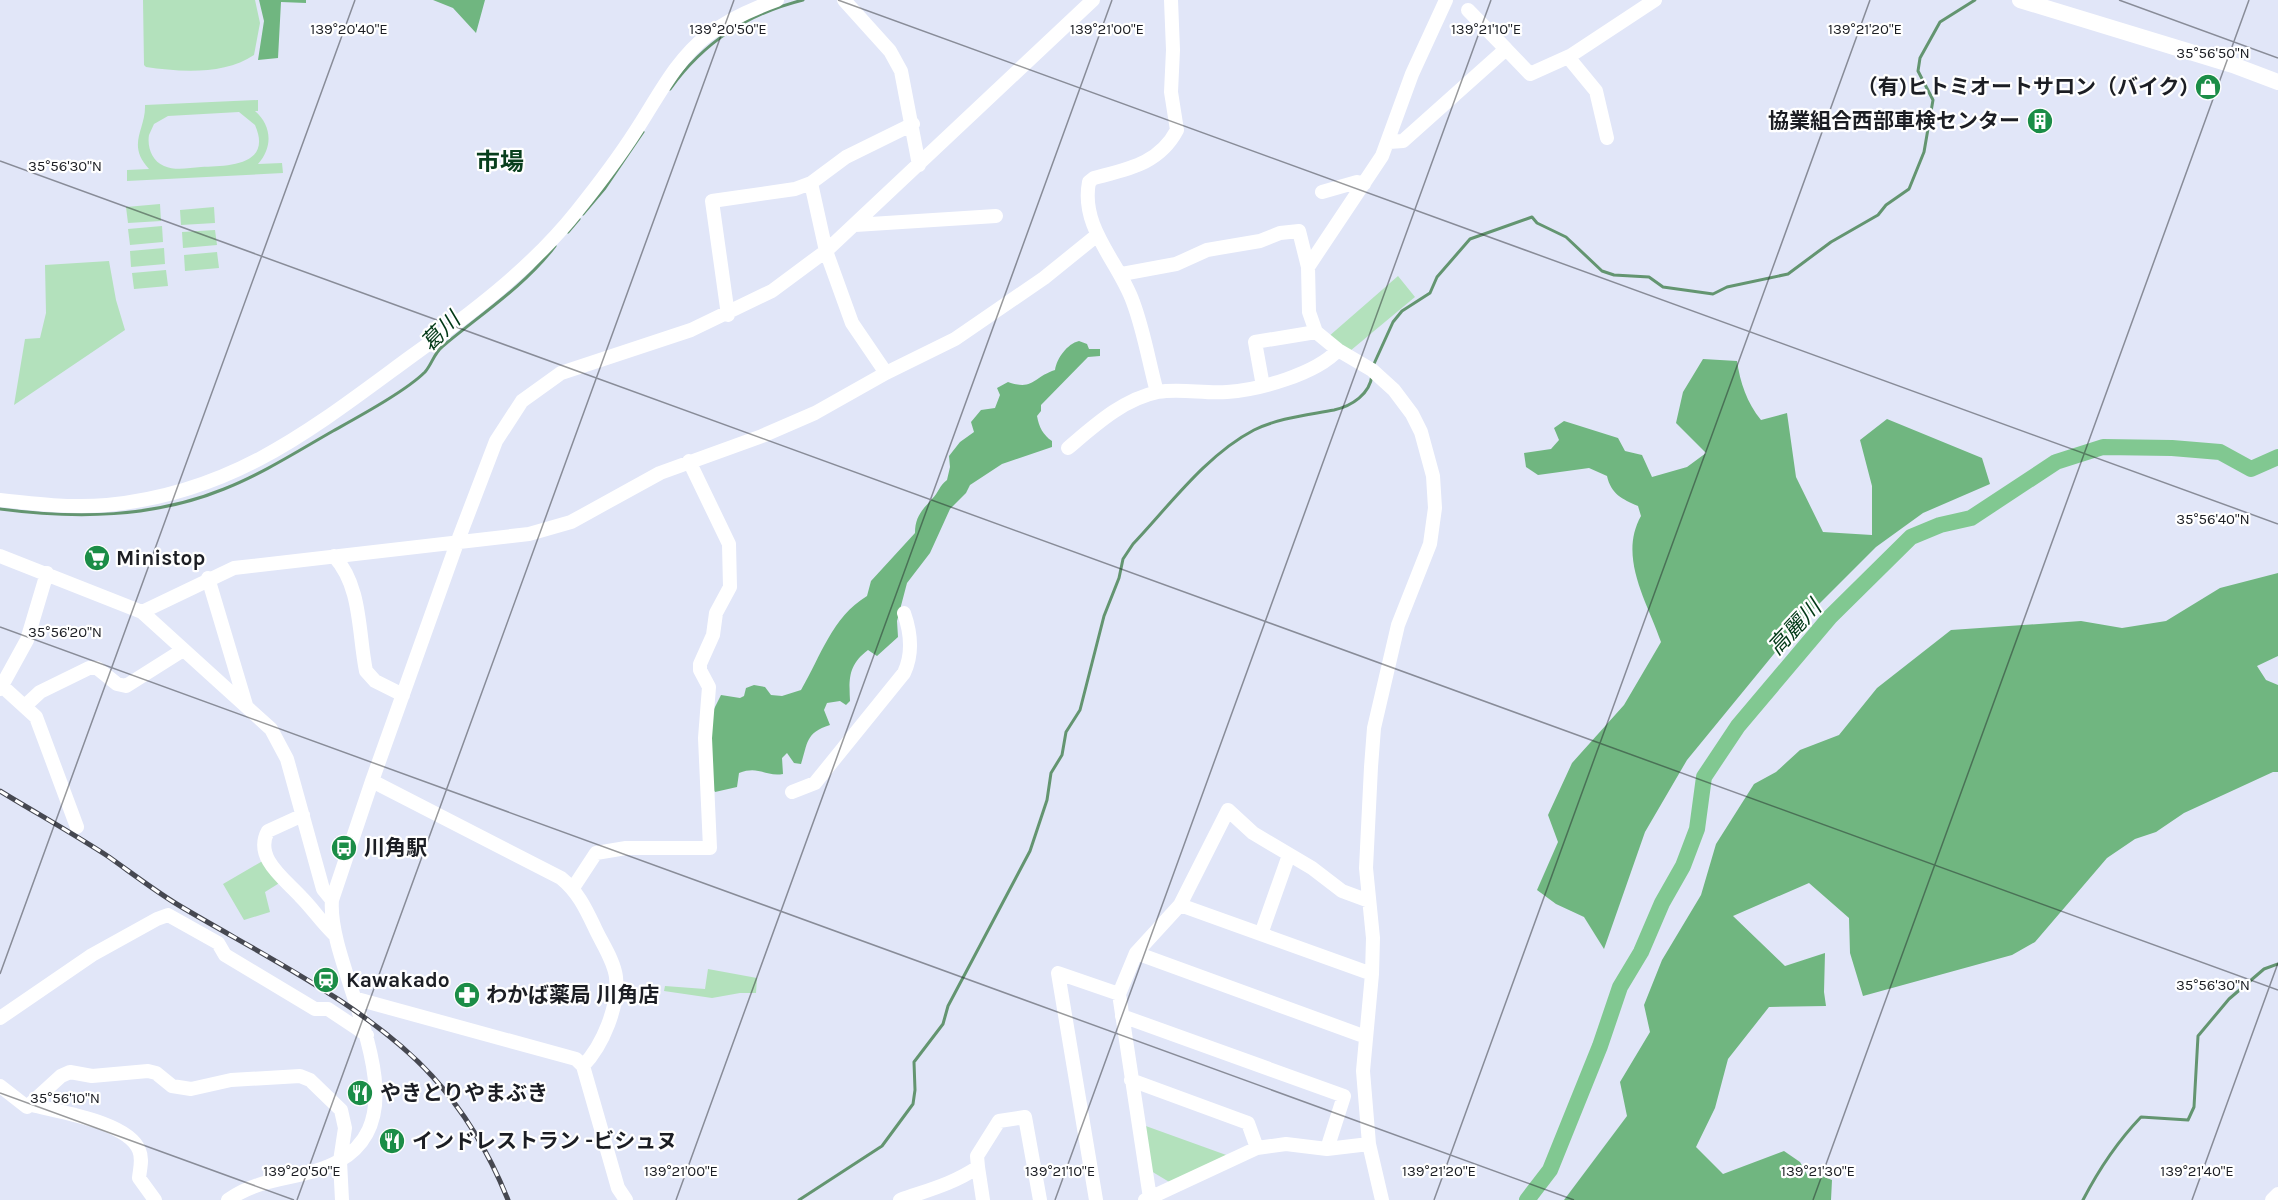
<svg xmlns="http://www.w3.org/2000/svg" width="2278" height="1200" viewBox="0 0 2278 1200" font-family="Karla,'Noto Sans JP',sans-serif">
  <rect width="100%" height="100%" fill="#e1e6f8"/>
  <path fill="#b3e1bc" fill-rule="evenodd" d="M143,0H255L260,23L254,55C225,75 180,72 146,67L144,65Z
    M258,100V111H255C272,126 273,147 258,164L282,163L283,173L127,181V170L149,169C126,144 146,130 145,105ZM239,112L255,125C273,166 227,166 201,167C189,168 175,171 164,166C152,161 147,147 149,135L154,124L168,116Z
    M160,204L161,221L128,223L126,207Z
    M214,207L215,223L181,225L180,210Z
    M162,226L163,242L130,245L128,229Z
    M215,230L217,245L183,248L182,232Z
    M164,248L165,264L131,267L130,251Z
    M217,252L219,268L185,271L184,255Z
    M109,261L116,300L125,330L14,405L25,339L40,338L46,313L45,265Z
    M166,270L168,286L134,289L132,273Z
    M1398,276L1415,297L1350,351L1328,337Z
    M266,859L281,882L265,892L270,912L244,920L223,884Z
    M708,969L757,978L756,993H740L712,998L664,991L665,986L705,989Z
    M1143,1125L1229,1156L1171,1183L1151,1171Z"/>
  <path fill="#70b680" d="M259,0H306V3L281,2L278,58L258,60L264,21Z
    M433,0H485L476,33L453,8Z
    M1079,341L1087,344L1089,349H1100V356L1088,357L1041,405V411L1037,416C1039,427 1043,435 1052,441V447L1002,464L970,485L966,493L950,509L930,553L907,583L897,621L898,637L877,656L868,650C848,665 849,679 850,701L846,705L840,701L827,703L824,710L830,725C805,733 808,743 801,764L794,763L787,753L782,758L783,774C765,777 759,765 739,773L737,787L715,792L711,786V715L721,695L740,698L744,696L746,688L754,685L765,687L771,695L782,696L801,690C821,656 832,617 867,596L871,581L915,533C915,517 922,510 932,499C939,492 939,486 947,480L950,467L949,456L960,442L974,432L971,422L981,410L995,408L1000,395L997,388L1008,382C1034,391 1033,377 1055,370C1057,358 1067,344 1079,341Z
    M1703,359L1737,361C1740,382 1747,403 1761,420L1787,413L1796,477L1823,532L1872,535V486L1860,440L1887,419L1982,458L1990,484L1923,513L1876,547L1796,627L1687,760L1645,832L1604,949L1584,917L1556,904L1537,890L1558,842L1548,815L1572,763L1624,705L1661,642C1647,601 1618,557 1641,516L1638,506C1622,499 1611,494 1607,476L1589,468L1538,475L1526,467L1524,453L1551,449L1559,440L1554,428L1564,421L1618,438L1625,451L1642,455L1652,477L1687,467L1706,453L1676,423L1683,392Z
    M2278,573V656L2257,666L2266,680L2278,685V772H2273L2184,813L2156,832L2135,839L2107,858L2035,942L2012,955L1863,996L1850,953L1849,918L1809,883L1733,916L1785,966L1825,953L1824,992L1826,1006L1769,1007L1728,1059L1715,1108L1696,1147L1723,1174L1784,1151L1800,1162L1809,1178L1822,1176L1832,1180L1831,1200H1564L1627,1116L1620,1082L1650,1032L1644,1005L1662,960L1701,895L1716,844L1754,784L1776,772L1800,750L1839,735L1877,688L1951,630L2081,621L2122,628L2166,621L2220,588Z"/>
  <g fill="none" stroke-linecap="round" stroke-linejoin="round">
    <path stroke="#639570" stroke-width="3" d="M670,89C704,42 747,14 803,0
      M583,214L605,188L643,132
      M568,232L579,219
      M1373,366L1393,322L1402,311L1430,293L1437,277L1470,239L1532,217L1537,223L1566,237L1602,271L1614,275L1649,277L1663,287L1713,294L1727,287L1788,274L1831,242L1878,215L1886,205L1909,189L1924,152L1933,100L1918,71L1920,58L1940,22L1975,0
      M0,509C76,519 153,518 224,489C262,474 298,451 333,431C358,417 406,391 425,372C432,364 434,353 443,346C480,315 526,285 555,246
      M799,1200L882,1146L913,1104L915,1090L914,1062L943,1024L948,1006L1030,851L1047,800L1051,773L1062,755L1066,732L1080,710L1104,616L1119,578L1123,559L1133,544C1169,506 1206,455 1254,430C1278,418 1308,415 1334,410C1352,406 1370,394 1372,375
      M2083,1200C2099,1169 2117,1142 2141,1117L2188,1120L2194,1107L2198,1036L2229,999L2264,969L2278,964"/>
    <path stroke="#81c891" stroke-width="16" d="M1527,1200L1550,1170L1600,1046L1620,987L1641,952L1662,903L1683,866L1697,829L1704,777L1738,726L1830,617L1911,537L1940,525L1971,518L2056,462L2103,447L2172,448L2220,452L2251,469L2278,457"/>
    <path stroke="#fff" stroke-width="14" d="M844,0L890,51L901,71L919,165
      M1506,49L1530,74L1570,56L1655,0
      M1568,57L1596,91L1607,138
      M1389,142L1403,141L1506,49L1468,10
      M811,183L826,251L852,323L886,373
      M1322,192L1357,182L1364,184
      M855,225L996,216
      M1122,274L1176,264L1207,250L1260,241L1280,233L1299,231L1308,267
      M728,315L712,201L795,189L811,183L846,157L913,124
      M1263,386L1255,342L1316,332
      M1157,392C1149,363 1144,331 1133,302C1119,262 1080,228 1089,182L1094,178C1128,169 1159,164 1177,130L1171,92L1173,50L1171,0
      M1068,448C1094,426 1123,399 1158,392C1180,388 1205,394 1227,392C1259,390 1316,374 1338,350
      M0,500C35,504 71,508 107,505C233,493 311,430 409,358C469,315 531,269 577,211C597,186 617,160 635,132C657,99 675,60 708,35C729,19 752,9 777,0
      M0,556L142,612L271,729L287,759L323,889L332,900
      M334,556C362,587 358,632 366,671L375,681L403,695
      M208,578L246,705
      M142,612L234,568L529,534L571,522L660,473L762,436L815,413L886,373L955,339L1044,278L1096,236
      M2,686L36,717L77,827
      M0,689L27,640L47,573
      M26,705L40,692L89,668H97L117,684L126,686L183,650
      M372,781L561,878C577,891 585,907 594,926C601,942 614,960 616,977C619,1006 603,1045 583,1066
      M792,792L815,783L904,673C913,654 911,633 904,613
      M303,815L268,831C253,858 286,880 301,897C313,909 322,923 335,935
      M573,888L596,853L626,848H710L705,738L709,687L700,670V664L713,635L716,613L730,587L729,544L689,461
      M1180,905L1372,974
      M1261,934L1289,855
      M1136,953L1366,1037
      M357,999L576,1059L583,1066L618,1188L626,1200
      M1122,1016L1344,1096L1327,1149
      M0,1018L92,955L157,919L168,915L218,943L225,955L315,1009H328L367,1035
      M1131,1080L1248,1123L1257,1148
      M0,1086L27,1107L61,1076L70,1072L92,1076L148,1071L156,1073L172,1086L191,1089L231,1080L300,1076L310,1080L341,1110L345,1128L340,1161L342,1200
      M32,1105C59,1112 128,1122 139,1150C143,1159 140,1168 139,1178L155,1200
      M978,1167L983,1200
      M1150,1198L1119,994L1136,953L1180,905L1228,810L1253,833L1312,868L1342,891L1369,901
      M228,1200C265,1174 303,1181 339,1161C428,1111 326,970 332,900L372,781L457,543L496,441L522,401L561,373L691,330L772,291L826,251L1093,0
      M900,1200C928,1190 953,1184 978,1167L977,1156L999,1121L1025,1117L1040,1200
      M1096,1200L1058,973L1119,994
      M1145,1200L1257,1148L1286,1144L1327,1149L1369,1144
      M1382,1200L1369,1144L1363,1071L1372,974L1373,938L1366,868L1371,767L1374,728L1398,625L1430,544L1435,508L1433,476L1421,432L1412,414L1394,390L1372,370L1338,350L1316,332L1309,312L1308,267L1382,156L1412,74L1446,0
      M2272,1200L2278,1194"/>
    <path stroke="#fff" stroke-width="16" d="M2020,0L2233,65L2278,82"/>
    <g stroke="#464851" stroke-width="5">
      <path id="rail" d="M0,791C36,813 74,834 109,857C133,874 155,891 180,906C262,955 368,1006 432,1076C465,1112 490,1155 508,1200"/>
    </g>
    <use href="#rail" stroke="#fff" stroke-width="3" stroke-dasharray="9" stroke-linecap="butt"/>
  </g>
  <path fill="none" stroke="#1c1e24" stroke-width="1.5" stroke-opacity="0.45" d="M838,0L2278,524M2119,0L2278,58M0,161L2278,990M0,627L1574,1200M0,974L355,0M0,1093L294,1200M297,1200L734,0M676,1200L1112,0M1055,1200L1491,0M1434,1200L1870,0M1813,1200L2249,0M2192,1200L2278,963"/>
  <defs>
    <g id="shop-disc" transform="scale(1.35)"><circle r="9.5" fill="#1b8d47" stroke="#fff"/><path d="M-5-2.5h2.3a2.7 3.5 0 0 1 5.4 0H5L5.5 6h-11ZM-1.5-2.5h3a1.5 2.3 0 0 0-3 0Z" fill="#fff"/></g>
    <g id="building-disc" transform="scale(1.35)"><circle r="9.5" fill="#1b8d47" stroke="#fff"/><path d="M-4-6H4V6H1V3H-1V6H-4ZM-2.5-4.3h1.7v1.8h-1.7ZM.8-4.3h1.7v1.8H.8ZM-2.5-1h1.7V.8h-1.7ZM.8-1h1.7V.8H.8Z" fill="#fff"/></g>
    <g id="supermarket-disc" transform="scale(1.35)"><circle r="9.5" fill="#1b8d47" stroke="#fff"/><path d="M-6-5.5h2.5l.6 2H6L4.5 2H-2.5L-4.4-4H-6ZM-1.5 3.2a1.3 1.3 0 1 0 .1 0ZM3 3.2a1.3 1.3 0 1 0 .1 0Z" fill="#fff"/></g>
    <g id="bus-disc" transform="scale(1.35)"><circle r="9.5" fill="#1b8d47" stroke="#fff"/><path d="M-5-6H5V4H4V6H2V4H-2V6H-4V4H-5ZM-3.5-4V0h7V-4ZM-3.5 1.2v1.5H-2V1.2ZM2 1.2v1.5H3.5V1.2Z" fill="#fff"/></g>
    <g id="station-disc" transform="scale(1.35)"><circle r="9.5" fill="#1b8d47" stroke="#fff"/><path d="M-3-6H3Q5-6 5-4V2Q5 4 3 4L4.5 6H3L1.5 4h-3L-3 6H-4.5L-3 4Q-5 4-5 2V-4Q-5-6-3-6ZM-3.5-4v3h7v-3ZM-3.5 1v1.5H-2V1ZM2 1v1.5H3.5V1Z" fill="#fff"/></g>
    <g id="pharmacy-disc" transform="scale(1.35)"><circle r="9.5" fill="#1b8d47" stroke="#fff"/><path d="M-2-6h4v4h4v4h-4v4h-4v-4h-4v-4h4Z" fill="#fff"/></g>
    <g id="restaurant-disc" transform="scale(1.35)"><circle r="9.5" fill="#1b8d47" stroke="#fff"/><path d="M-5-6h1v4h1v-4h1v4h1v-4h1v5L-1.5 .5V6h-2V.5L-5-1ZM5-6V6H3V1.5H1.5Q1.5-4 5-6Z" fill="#fff"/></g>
  </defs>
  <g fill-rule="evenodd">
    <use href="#shop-disc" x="2208" y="87"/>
    <use href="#building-disc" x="2040" y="121"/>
    <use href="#supermarket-disc" x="97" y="558"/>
    <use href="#bus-disc" x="344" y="848"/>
    <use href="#station-disc" x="326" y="980"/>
    <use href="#pharmacy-disc" x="467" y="995"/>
    <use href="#restaurant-disc" x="360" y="1093"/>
    <use href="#restaurant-disc" x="392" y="1141"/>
  </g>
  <g text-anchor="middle" stroke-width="4.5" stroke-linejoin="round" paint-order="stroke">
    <g font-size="21" font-weight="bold" fill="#1c1e24" stroke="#fff" text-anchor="start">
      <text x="2188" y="94" text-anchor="end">（有)ヒトミオートサロン（バイク)</text>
      <text x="2020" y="128" text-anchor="end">協業組合西部車検センター</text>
      <text x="116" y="565">Ministop</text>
      <text x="364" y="855">川角駅</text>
      <text x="346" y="987">Kawakado</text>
      <text x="486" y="1002">わかば薬局 川角店</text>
      <text x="380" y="1100">やきとりやまぶき</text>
      <text x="412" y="1148">インドレストラン -ビシュヌ</text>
    </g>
    <g font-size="22" font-style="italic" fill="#003816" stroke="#fff">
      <text transform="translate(440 331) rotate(-45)" y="8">葛川</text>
      <text transform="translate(1794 627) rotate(-47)" y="8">高麗川</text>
    </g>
    <g font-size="24" font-weight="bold" fill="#093f1d" stroke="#fff">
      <text x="500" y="170">市場</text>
    </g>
  </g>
  <g font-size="15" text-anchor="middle" fill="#1c1e24" stroke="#fff" stroke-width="4.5" stroke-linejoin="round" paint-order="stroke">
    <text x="728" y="34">139°20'50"E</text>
    <text x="1107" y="34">139°21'00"E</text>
    <text x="1486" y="34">139°21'10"E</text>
    <text x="1865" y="34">139°21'20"E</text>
    <text x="349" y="34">139°20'40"E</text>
    <text x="2213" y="58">35°56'50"N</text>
    <text x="65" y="171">35°56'30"N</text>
    <text x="2213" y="524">35°56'40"N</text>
    <text x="65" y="637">35°56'20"N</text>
    <text x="2213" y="990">35°56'30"N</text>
    <text x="65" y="1103">35°56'10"N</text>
    <text x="302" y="1176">139°20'50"E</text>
    <text x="681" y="1176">139°21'00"E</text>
    <text x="1060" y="1176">139°21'10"E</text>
    <text x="1439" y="1176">139°21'20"E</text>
    <text x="1818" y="1176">139°21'30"E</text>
    <text x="2197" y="1176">139°21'40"E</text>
  </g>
</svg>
